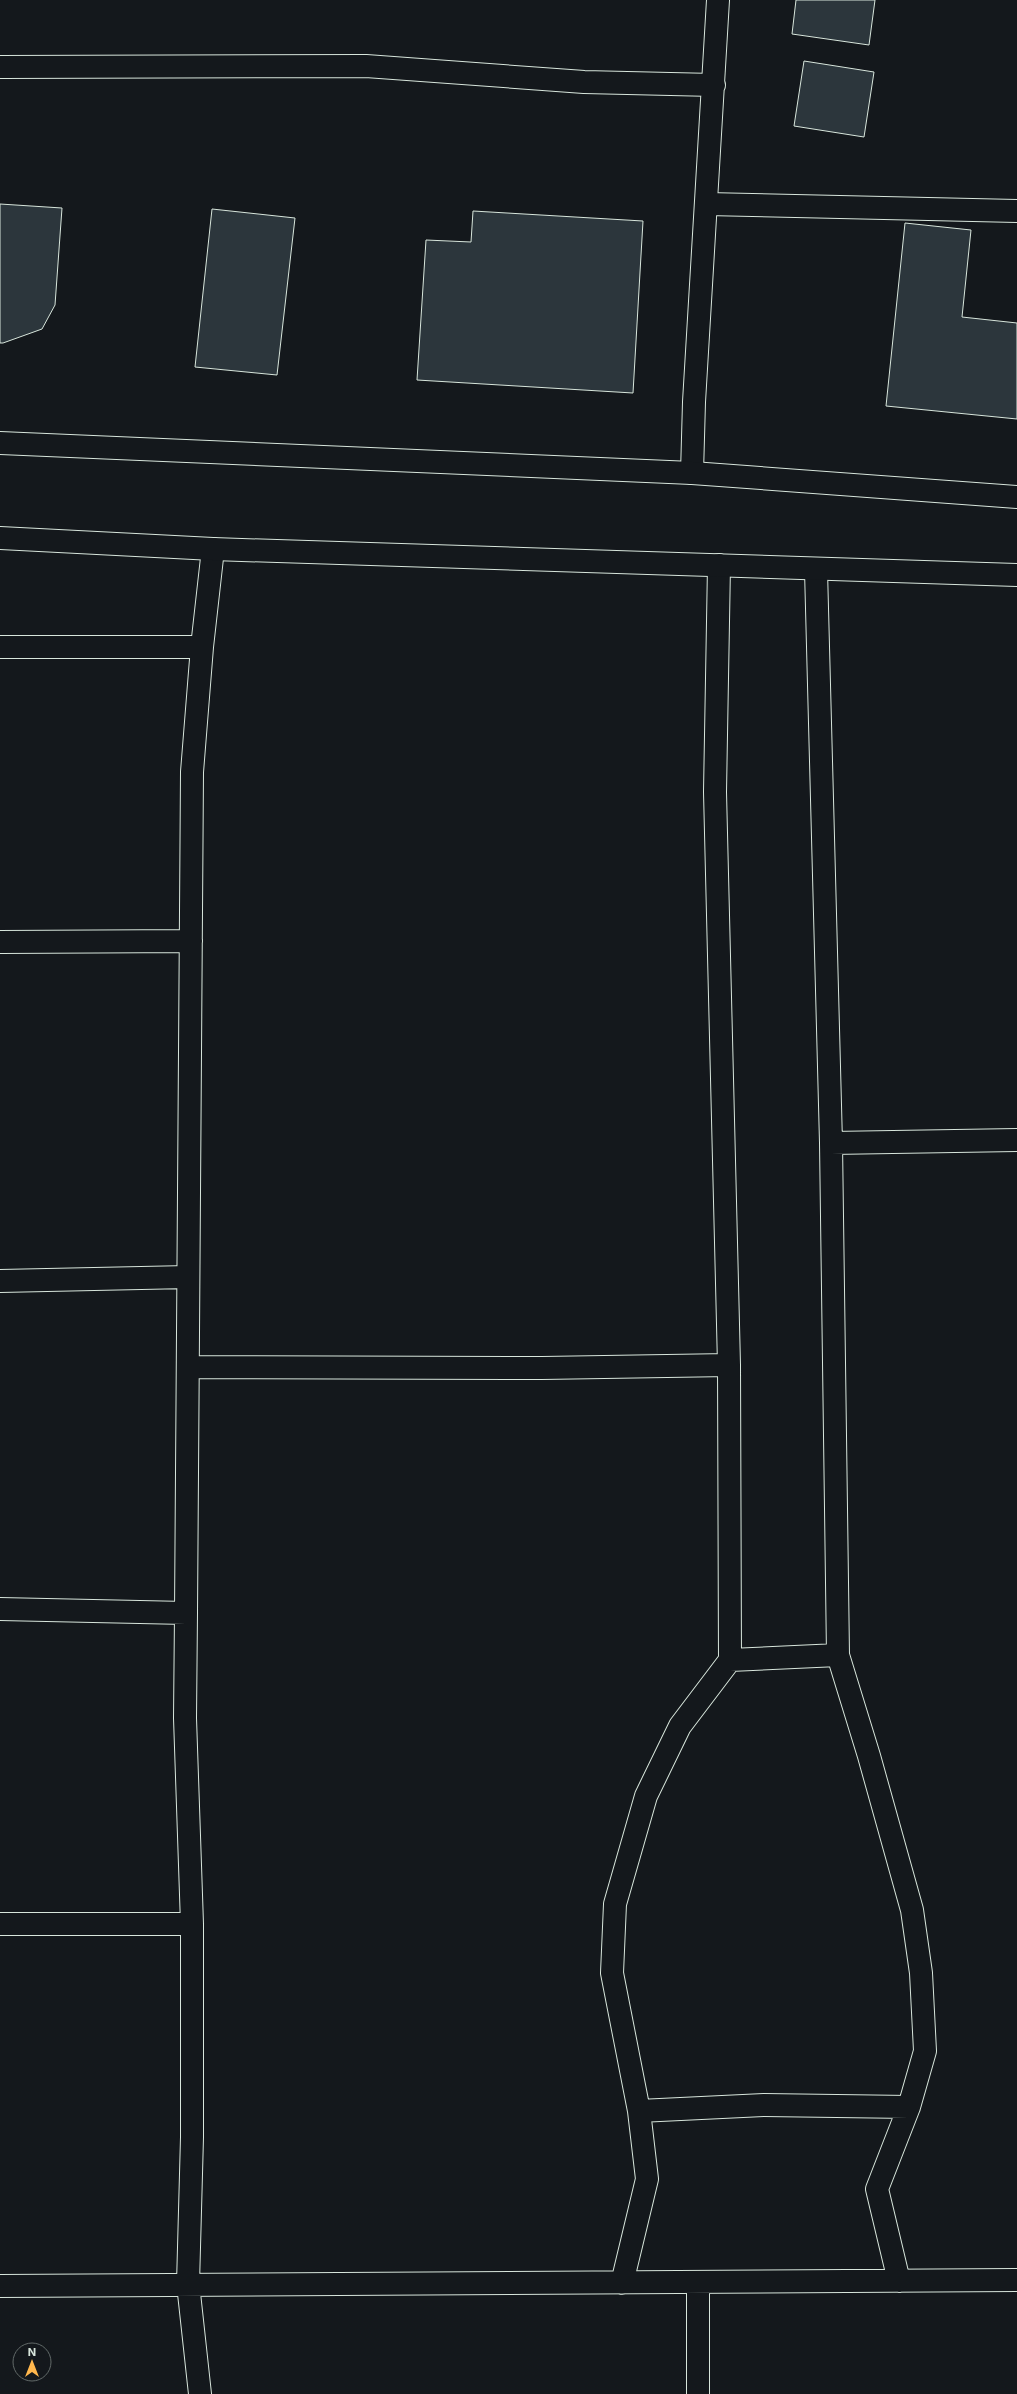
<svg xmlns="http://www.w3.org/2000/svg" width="1017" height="2394" viewBox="0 0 1017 2394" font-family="Inter,sans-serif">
  <rect width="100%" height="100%" fill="#14181c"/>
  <path fill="#2c363c" stroke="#d8e6dc" d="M796,0H875L869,45L792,34Z
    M804,61L874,72L864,137L794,126Z
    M0,204L62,208L55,305L42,329L3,343H0Z
    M212,209L295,218L277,375L195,367Z
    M473,211L643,221L633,393L417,380L426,240L471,242Z
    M905,223L971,230L962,317L1017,323V419L886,406Z"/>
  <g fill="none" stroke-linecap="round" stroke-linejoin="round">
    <g stroke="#d8e6dc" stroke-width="24">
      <path id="minor" d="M0,67L366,66L584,82L714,85
        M707,204L1017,211
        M692,473L694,402L718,0
        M816,570L831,1143L838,1655L869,1756L912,1910L921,1973L925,2051L909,2107L877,2189L899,2281
        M0,647H202
        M0,942L191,941
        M831,1143L1017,1140
        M0,1281L188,1277
        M189,1367L542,1368L729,1365
        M0,1609L186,1613
        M730,1660L838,1655
        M0,1924H192
        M639,2111L764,2105L909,2107
        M698,2282V2394
        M622,2283L647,2179L639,2111L612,1973L615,1904L646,1796L680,1726L730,1660L729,1365L715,792L719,565
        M0,2286L1017,2280
        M200,2394L188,2284L192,2137V1924L185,1718L186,1613L192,772L202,647L213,549"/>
    </g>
    <g stroke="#d8e6dc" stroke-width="24">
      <path id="highway" d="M0,443L692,473L1017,497
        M0,538L213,549L1017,575"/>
    </g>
    <use href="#minor" stroke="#14181c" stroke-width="22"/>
    <use href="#highway" stroke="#14181c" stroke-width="22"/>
  </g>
  <g transform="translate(32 2362)"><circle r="19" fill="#14181c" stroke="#626a69"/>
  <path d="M0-3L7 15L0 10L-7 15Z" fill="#ffb74d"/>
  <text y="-6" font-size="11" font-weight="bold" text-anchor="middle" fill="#d8e6dc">N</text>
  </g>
</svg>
